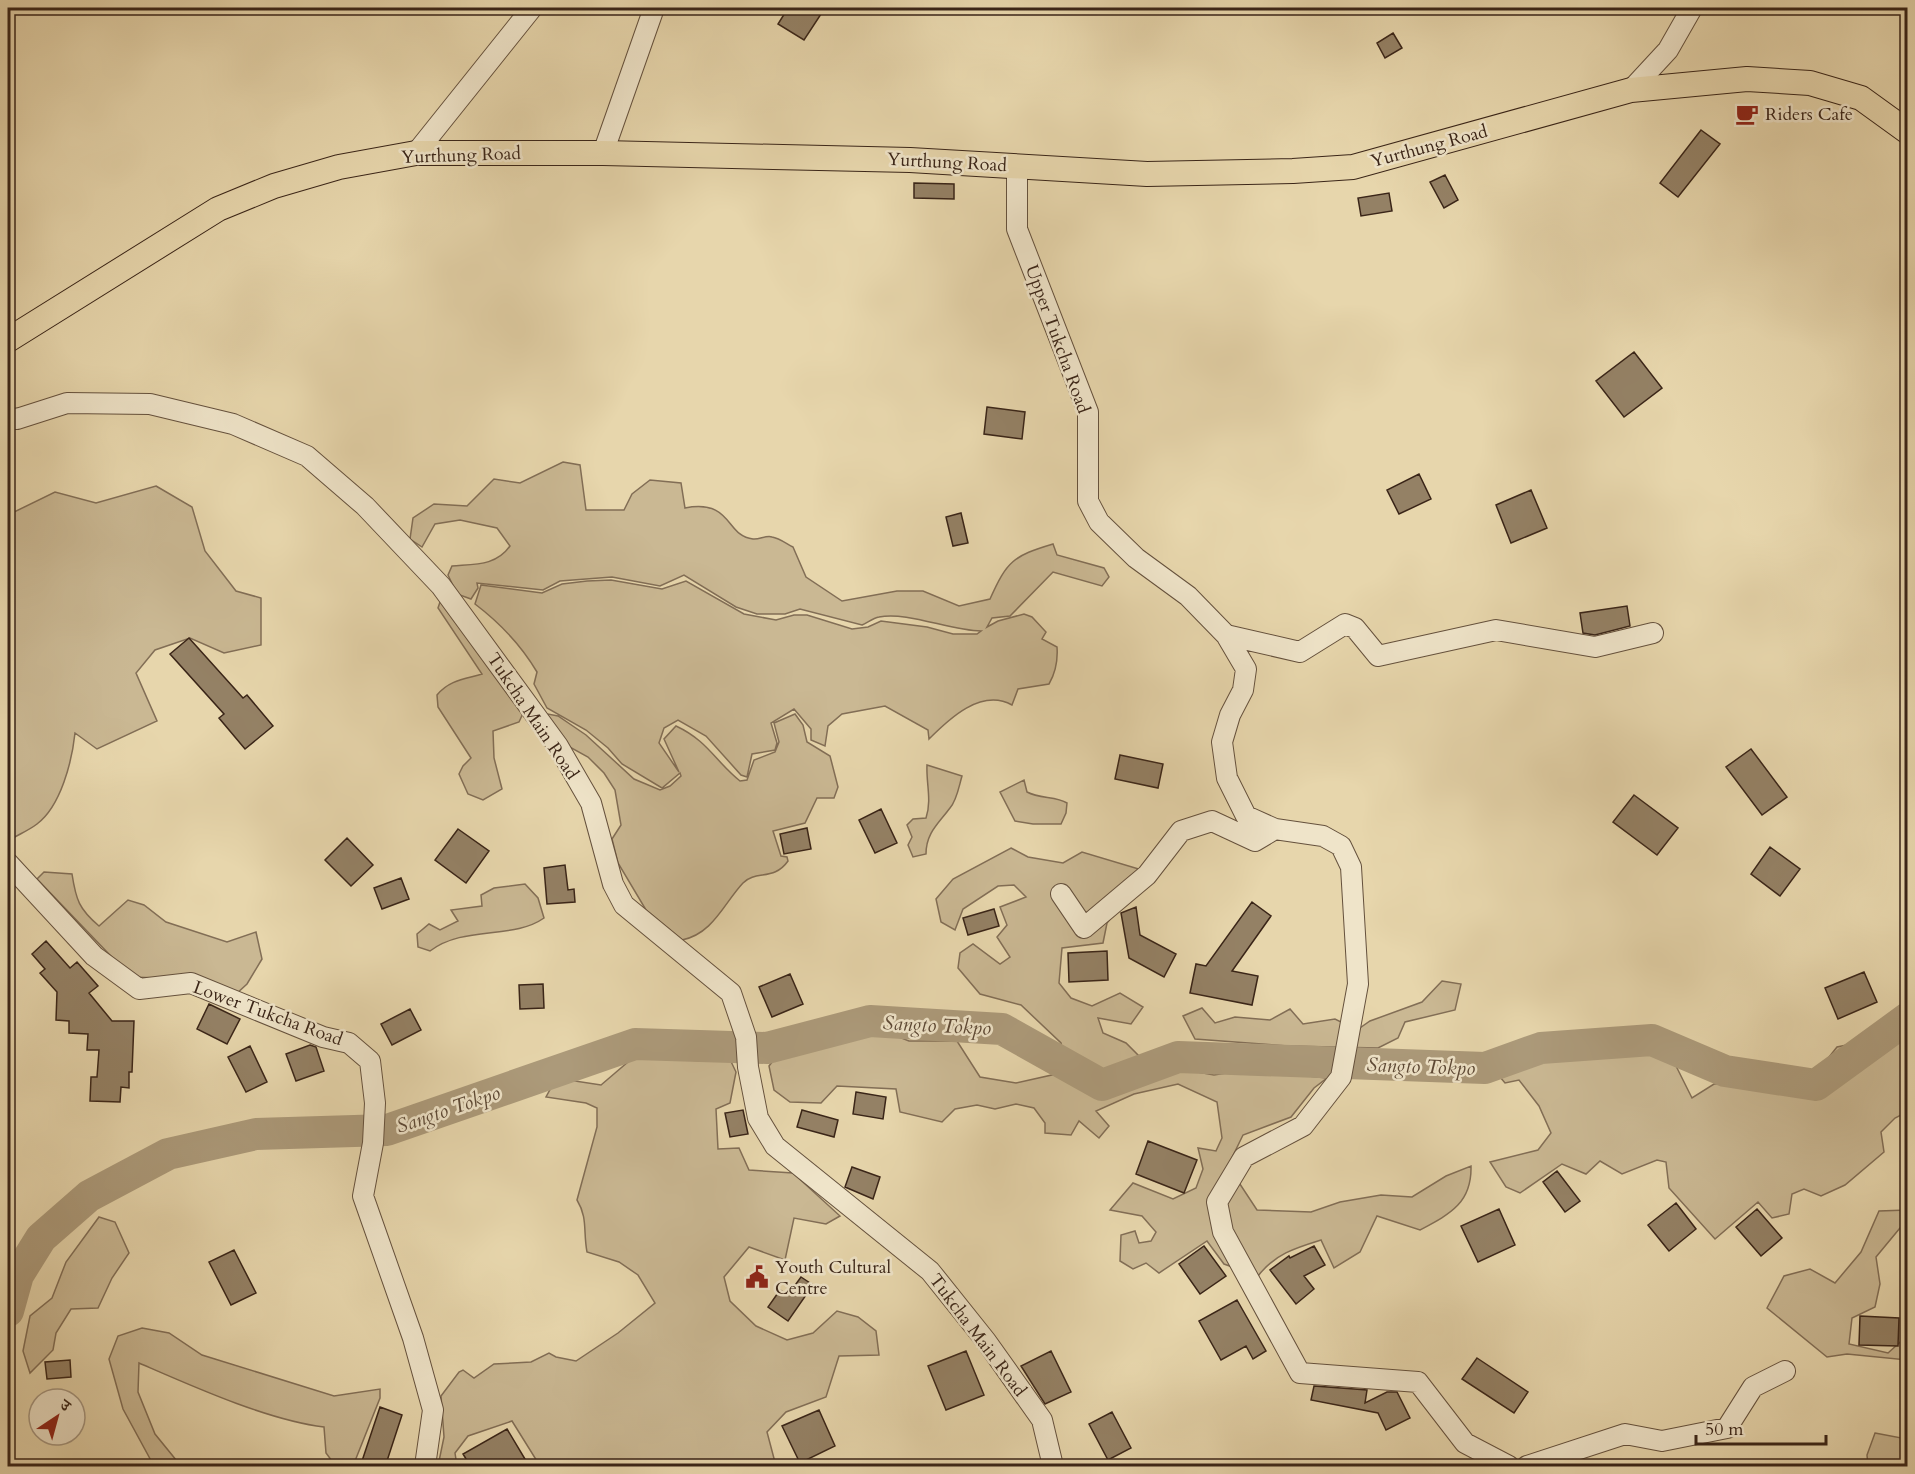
<svg xmlns="http://www.w3.org/2000/svg" width="1915" height="1474" viewBox="0 0 1915 1474" font-family="Cardo,'Noto Serif Devanagari',serif">
  <rect width="100%" height="100%" fill="#e7d6ac"/>
  <filter id="stains"><feTurbulence type="fractalNoise" baseFrequency=".00333" numOctaves="4"/><feColorMatrix values="0 0 0 0 .2 0 0 0 0 .09 0 0 0 0 .02 0 0 0 .5 -.17"/></filter>
  <radialGradient id="worn" r=".72"><stop offset=".6" stop-color="#630" stop-opacity="0"/><stop offset="1" stop-color="#630" stop-opacity=".3"/></radialGradient>
  <path fill="#cab893" stroke="#826e56" stroke-width="1.5" d="M563,462L580,465L586,510H624L632,494L650,480L681,483L685,508C733,499 725,536 753,539C759,540 766,535 772,537C779,538 787,544 793,547L806,577L842,601L897,591H923L959,606L990,599C1007,561 1013,556 1053,544L1057,555L1104,568L1109,577L1102,586L1053,572L1010,616L992,618L987,627L998,621L1024,614L1032,617L1046,632L1042,639L1057,647C1058,661 1056,672 1049,684L1018,689L1012,705C981,688 949,719 929,739L928,730L885,706L842,714L828,726L825,746L811,740V729L794,709L771,723L777,743L775,750L752,754L747,777L741,775L706,736L678,720L664,728L659,743L679,772L664,739L676,726C708,741 715,761 740,781L747,780L754,760L775,752L779,742L774,723L795,714L803,725L807,742L830,756L838,787L834,798H817L805,823L773,831L781,856L787,857L788,861C774,881 756,870 743,883C724,903 713,934 682,940L646,910L618,863L612,839L621,825L615,790L604,773L588,757L566,745L546,719L548,714L558,716L586,735L634,779L660,790L670,786L681,776L680,773L662,788L622,764L608,748L586,730L547,708L534,684L537,672C521,645 500,623 475,604L481,585L542,593L562,584L587,581L611,580L662,589L686,581L744,614L776,620L794,615H807L852,629L868,627L881,621L927,627L953,634H977L981,631C951,631 907,611 879,617C873,618 867,623 862,625L800,609L785,614H757L736,607L684,575L660,586L612,577L560,581L543,590L477,583L478,588L471,599L457,594L448,575L452,566C475,564 496,566 510,546L497,528L460,520L435,524L422,547L410,539L413,518L434,504L467,506L494,479L520,483Z
    M156,486L192,507L205,551L236,591L261,598V645L224,653L190,638L155,650L136,673L157,721L97,749L75,733C72,761 61,806 37,824C28,831 17,835 8,841V515L55,492L96,503Z
    M441,599L525,709L519,722L493,731L494,758L502,789L483,800L468,794L459,774L463,766L471,758L438,707L437,695C449,680 465,679 482,674L438,608Z
    M927,765L962,776C959,786 957,800 950,808C938,824 926,833 926,854L913,857L908,845L912,837L907,825L913,819L926,818C932,800 926,783 927,765Z
    M1024,780L1027,792C1040,799 1056,796 1067,803L1066,813L1061,824H1033L1015,821L1000,792Z
    M1011,848L1028,857L1063,863L1082,852L1142,870L1136,886L1107,923L1103,943L1062,948L1059,983L1071,998L1092,1006L1120,993L1143,1007L1131,1024L1098,1018L1103,1033L1126,1043L1156,1073L1181,1069L1214,1075L1239,1071L1270,1072L1327,1078L1314,1088L1291,1117L1243,1135L1228,1166L1257,1210L1311,1212L1340,1202L1381,1195L1412,1197L1446,1176L1471,1166C1472,1203 1450,1214 1420,1230L1377,1216L1360,1252L1334,1268L1321,1240C1295,1248 1275,1254 1258,1276L1224,1264L1207,1241L1159,1273L1146,1263L1133,1269L1120,1261L1121,1235L1135,1231L1139,1243L1151,1241L1156,1232L1142,1216L1110,1210L1133,1183L1173,1199L1196,1188L1203,1169L1198,1148L1216,1151L1222,1138L1217,1102L1178,1084L1134,1094L1096,1111L1109,1126L1099,1138L1079,1121L1071,1135L1045,1133V1123L1034,1108L1016,1104L995,1109L977,1105L955,1109L942,1122L900,1112L896,1089L837,1086L821,1103L790,1102L774,1090L769,1066L780,1052L834,1038L884,1031L909,1041H957L980,1077L1016,1083L1056,1074L1063,1053L1061,1043L1021,1005L980,994L958,968L960,953L973,944L1000,964L1010,957L997,937L1007,925L1000,907L1026,897L1014,885L998,886L963,909L955,930L941,922L936,899L953,879Z
    M44,872L72,874C76,900 79,909 99,926L128,900L144,905L166,922L227,942L256,932L262,959L247,984L235,995L158,978L131,977L37,879Z
    M525,884L538,898L544,918C513,940 464,925 430,951L418,947L417,934L429,924L440,930L458,921L451,910L482,906L481,895L494,888Z
    M1442,981L1461,984L1455,1010L1405,1022L1398,1038L1378,1048L1288,1046L1195,1039L1183,1016L1202,1008L1215,1023L1235,1017L1270,1020L1290,1009L1303,1024L1335,1019L1357,1030L1370,1021L1422,1002Z
    M1898,1015L1907,1024V1112L1895,1118L1881,1132L1884,1152L1845,1185L1821,1196L1804,1189L1792,1194L1789,1214L1772,1218L1758,1202L1715,1239L1669,1188L1666,1162L1657,1160L1622,1174L1600,1161L1586,1174L1562,1164L1520,1193L1506,1187L1490,1162L1538,1150L1551,1133L1539,1106L1519,1080L1505,1083L1500,1077L1537,1056L1570,1051L1642,1047L1676,1066L1692,1098L1714,1084L1741,1082L1797,1096L1824,1095L1818,1071L1837,1047L1857,1043Z
    M726,1051L736,1072L730,1103L716,1109L718,1149L739,1148L749,1170L793,1173L840,1216L826,1224L794,1218L785,1260L749,1247L724,1277L730,1301L756,1326L787,1340L813,1333L837,1311L858,1317L876,1331L879,1355L839,1356L826,1397L786,1412L767,1432L776,1466H540L512,1421L468,1436L455,1453L457,1466H438L444,1437L441,1396L459,1372L463,1370L474,1378L494,1364L531,1362L549,1353L556,1357L576,1361L618,1333L655,1303L638,1275L619,1262L587,1252C583,1231 588,1218 577,1200L597,1127V1108L586,1103L546,1097L552,1086L562,1079L601,1085L635,1056L703,1061Z
    M1907,1210V1227L1900,1228L1876,1257L1880,1284L1875,1307L1852,1318L1849,1344L1888,1353L1907,1336V1360L1847,1354L1827,1357L1767,1308L1784,1276L1810,1269L1835,1283L1861,1252L1879,1211Z
    M99,1217L115,1222L129,1253L112,1278L98,1308L71,1309L56,1333L53,1350L30,1373L23,1351L30,1316L52,1298L66,1262Z
    M142,1328L169,1333L202,1355L334,1396L380,1389V1398L353,1466H332V1461L326,1453L324,1427C267,1420 192,1386 139,1363L138,1392L155,1434L181,1466H154L123,1409L109,1359L118,1336Z
    M1875,1433L1907,1439V1466H1868L1867,1455Z"/>
  <g fill="none" stroke-linecap="round" stroke-linejoin="round">
    <path stroke="#ac9a7a" stroke-width="32" d="M8,1311L18,1275L41,1238L89,1196L168,1154L256,1134L387,1130L635,1044L767,1048L870,1021L1002,1029L1102,1085L1178,1057L1485,1068L1541,1048L1652,1040L1725,1071L1816,1085L1908,1018"/>
  </g>
  <path fill="#948165" stroke="#3a2518" stroke-width="1.5" d="M788,8H825L804,40L778,24Z
    M1393,33L1402,48L1385,58L1377,43Z
    M1701,130L1720,144L1678,197L1660,183Z
    M1445,175L1458,200L1444,208L1430,182Z
    M914,183L954,184V199L914,198Z
    M1389,193L1392,211L1361,216L1358,198Z
    M1634,352L1662,388L1624,417L1596,381Z
    M987,407L1025,412L1022,439L984,434Z
    M1419,474L1431,499L1399,514L1387,490Z
    M1531,490L1547,528L1511,543L1496,505Z
    M961,513L968,543L953,546L946,517Z
    M1627,606L1630,626L1595,635L1583,633L1580,613Z
    M189,638L243,698L247,695L273,726L245,749L219,718L224,714L170,654Z
    M1751,749L1787,797L1762,815L1726,767Z
    M1120,755L1163,764L1158,788L1115,779Z
    M1634,795L1678,828L1657,855L1613,822Z
    M881,809L897,843L875,853L859,820Z
    M807,828L811,849L784,854L780,834Z
    M458,829L489,851L466,883L435,860Z
    M347,838L373,865L351,886L325,860Z
    M1770,847L1800,869L1780,896L1751,874Z
    M565,865L568,890L574,889L575,902L547,904L544,868Z
    M401,878L409,899L382,909L374,888Z
    M1252,902L1271,916L1232,971L1258,976L1252,1005L1190,993L1196,964L1206,966Z
    M1136,907L1140,935L1176,954L1164,977L1129,958L1121,913Z
    M994,909L999,926L968,935L963,918Z
    M46,941L70,968L77,962L98,986L89,993L112,1021H134L132,1072H129V1088L121,1087L120,1102L90,1101L91,1077H97L99,1050H87L88,1034L69,1033V1021L56,1020L57,992L40,973L45,969L32,954Z
    M1107,951L1108,980L1069,982L1068,953Z
    M1864,972L1877,1002L1838,1019L1825,988Z
    M790,974L803,1004L772,1017L759,987Z
    M543,984L544,1008L520,1009L519,985Z
    M209,1004L240,1019L227,1044L197,1029Z
    M410,1009L421,1030L392,1045L381,1024Z
    M310,1045L316,1047L324,1071L296,1081L286,1054Z
    M250,1046L267,1082L246,1092L228,1057Z
    M856,1092L886,1097L883,1119L853,1114Z
    M743,1110L748,1134L730,1137L725,1113Z
    M802,1110L838,1120L834,1137L797,1127Z
    M1148,1141L1197,1160L1184,1193L1136,1174Z
    M852,1167L880,1177L873,1199L845,1187Z
    M1557,1171L1580,1201L1565,1212L1543,1182Z
    M1676,1203L1696,1229L1669,1251L1648,1225Z
    M1499,1209L1515,1245L1478,1262L1461,1226Z
    M1757,1209L1782,1238L1761,1256L1736,1227Z
    M1204,1246L1226,1276L1200,1294L1179,1264Z
    M1314,1246L1325,1265L1304,1276L1314,1289L1296,1304L1270,1270L1289,1256L1290,1258Z
    M234,1250L256,1293L231,1305L209,1262Z
    M801,1277L813,1285L788,1321L768,1307L780,1290L788,1295Z
    M1237,1300L1266,1351L1253,1359L1246,1346L1221,1360L1199,1321Z
    M1860,1316L1899,1318L1898,1346L1859,1345Z
    M966,1351L984,1395L946,1410L928,1366Z
    M1051,1351L1071,1392L1045,1404L1021,1366Z
    M1477,1358L1528,1392L1514,1413L1462,1379Z
    M70,1360L71,1377L47,1379L45,1362Z
    M1314,1386L1367,1390L1365,1403L1387,1392H1397L1410,1418L1386,1430L1378,1413L1311,1400Z
    M380,1407L402,1415L385,1467H360Z
    M819,1410L835,1446L800,1463L782,1426Z
    M1112,1412L1131,1448L1108,1460L1089,1424Z
    M507,1429L525,1459L512,1467H471L463,1454Z"/>
  <g fill="none" stroke-linecap="round" stroke-linejoin="round">
    <g stroke="#65513d" stroke-width="22">
      <path id="minor" d="M1631,90L1668,50L1692,8
        M416,153L532,8
        M603,153L654,8
        M1017,166V229L1088,412V501L1099,522L1136,558L1188,596L1226,635L1246,669L1243,690L1230,715L1222,742L1227,778L1246,816L1275,829L1323,836L1341,846L1351,867L1358,984L1341,1077L1303,1126L1244,1157L1217,1202L1223,1232L1300,1373L1418,1382L1465,1443L1509,1466
        M8,418L17,419L67,403L150,404L233,424L307,456L365,506L441,586L558,746L591,803L613,884L624,905L731,993L746,1037L748,1067L758,1118L775,1146L930,1271L986,1341L1042,1420L1053,1466
        M1226,635L1300,652L1345,624L1355,628L1378,656L1496,630L1595,647L1653,633
        M8,863L94,956L139,989L191,983L323,1037L349,1043L370,1061L375,1103L373,1143L363,1196L413,1338L433,1410L425,1466
        M1061,894L1084,928L1147,875L1181,831L1212,821L1255,841L1275,829
        M1527,1466L1625,1434L1662,1441L1727,1428L1753,1387L1785,1371"/>
    </g>
    <g stroke="#3a2518" stroke-width="26">
      <path id="major" d="M8,340L218,209L274,186L339,167L416,153H603L910,160L1147,174L1293,171L1353,167L1631,90L1747,79L1810,83L1861,98L1908,132"/>
    </g>
    <use href="#minor" stroke="#efe4c9" stroke-width="20"/>
    <use href="#major" stroke="#e7d6ac" stroke-width="24"/>
  </g>
  <defs>
    <g id="cafe-bare" transform="scale(1.8)"><path d="M-5.5-4.5H6V0H3Q3 3.5 0 3.5H-2.5Q-5.5 3.5-5.5 0ZM3-3.2v2h1.7v-2ZM-6 4.5H4V6H-6Z" fill="#8f2418" stroke="#efe4c9" stroke-width="2.5" paint-order="stroke"/></g>
    <g id="civic-bare" transform="scale(1.8)"><path d="M-.6-6.5H3V-4.5H.6V-3L4-1V1h2V6H-6V1h2V-1L-.6-3ZM-1.2 2.5V6h2.4V2.5Z" fill="#8f2418" stroke="#efe4c9" stroke-width="2.5" paint-order="stroke"/></g>
  </defs>
  <g fill-rule="evenodd">
    <use href="#cafe-bare" x="1747" y="114"/>
    <use href="#civic-bare" x="757" y="1277"/>
  </g>
  <g text-anchor="middle" stroke-width="5" stroke-linejoin="round" paint-order="stroke">
    <g font-size="18" fill="#3a2518" stroke="#efe4c9" text-anchor="start">
      <text x="1765" y="120">Riders Cafe</text>
      <text x="775" y="1273">Youth Cultural<tspan x="775" dy="21">Centre</tspan></text>
    </g>
    <g font-size="18" fill="#3a2518" stroke="#efe4c9">
      <text transform="translate(1429 146) rotate(-15)" y="6">Yurthung Road</text>
      <text transform="translate(461 155) rotate(-2)" y="6">Yurthung Road</text>
      <text transform="translate(947 162) rotate(3)" y="6">Yurthung Road</text>
      <text transform="translate(1058 339) rotate(70)" y="6">Upper Tukcha Road</text>
      <text transform="translate(533 716) rotate(56)" y="6">Tukcha Main Road</text>
      <text transform="translate(268 1013) rotate(20)" y="6">Lower Tukcha Road</text>
      <text transform="translate(978 1335) rotate(53)" y="6">Tukcha Main Road</text>
    </g>
    <g font-size="20" font-style="italic" fill="#5c4835" stroke="#efe4c9">
      <text transform="translate(937 1025) rotate(3)" y="7">Sangto Tokpo</text>
      <text transform="translate(1421 1066) rotate(2)" y="7">Sangto Tokpo</text>
      <text transform="translate(448 1109) rotate(-19)" y="7">Sangto Tokpo</text>
    </g>
  </g>
  <rect width="1915" height="1474" fill="none" stroke="#e7d6ac" stroke-width="30"/>
  <rect x="9" y="9" width="1897" height="1456" fill="none" stroke="#3a2518" stroke-width="3"/>
  <rect x="15" y="15" width="1885" height="1444" fill="none" stroke="#3a2518" stroke-width="1.5"/>
  <g transform="translate(57 1417) rotate(36)"><circle r="28" fill="#efe4c9" stroke="#a79882" stroke-width="1.5"/>
  <path d="M0-4.5L10 22L0 15L-10 22Z" fill="#8f2418"/>
  <text y="-9" font-size="16" font-weight="bold" text-anchor="middle" fill="#3a2518">उ</text>
  </g>
  <path d="M1696 1435v9h130v-9" fill="none" stroke="#3a2518" stroke-width="3"/>
  <text x="1705" y="1435" font-size="18" fill="#3a2518" stroke="#efe4c9" stroke-width="4.5" paint-order="stroke">50 m</text>
  <rect width="100%" height="100%" filter="url(#stains)"/>
  <rect width="100%" height="100%" fill="url(#worn)"/>
</svg>
